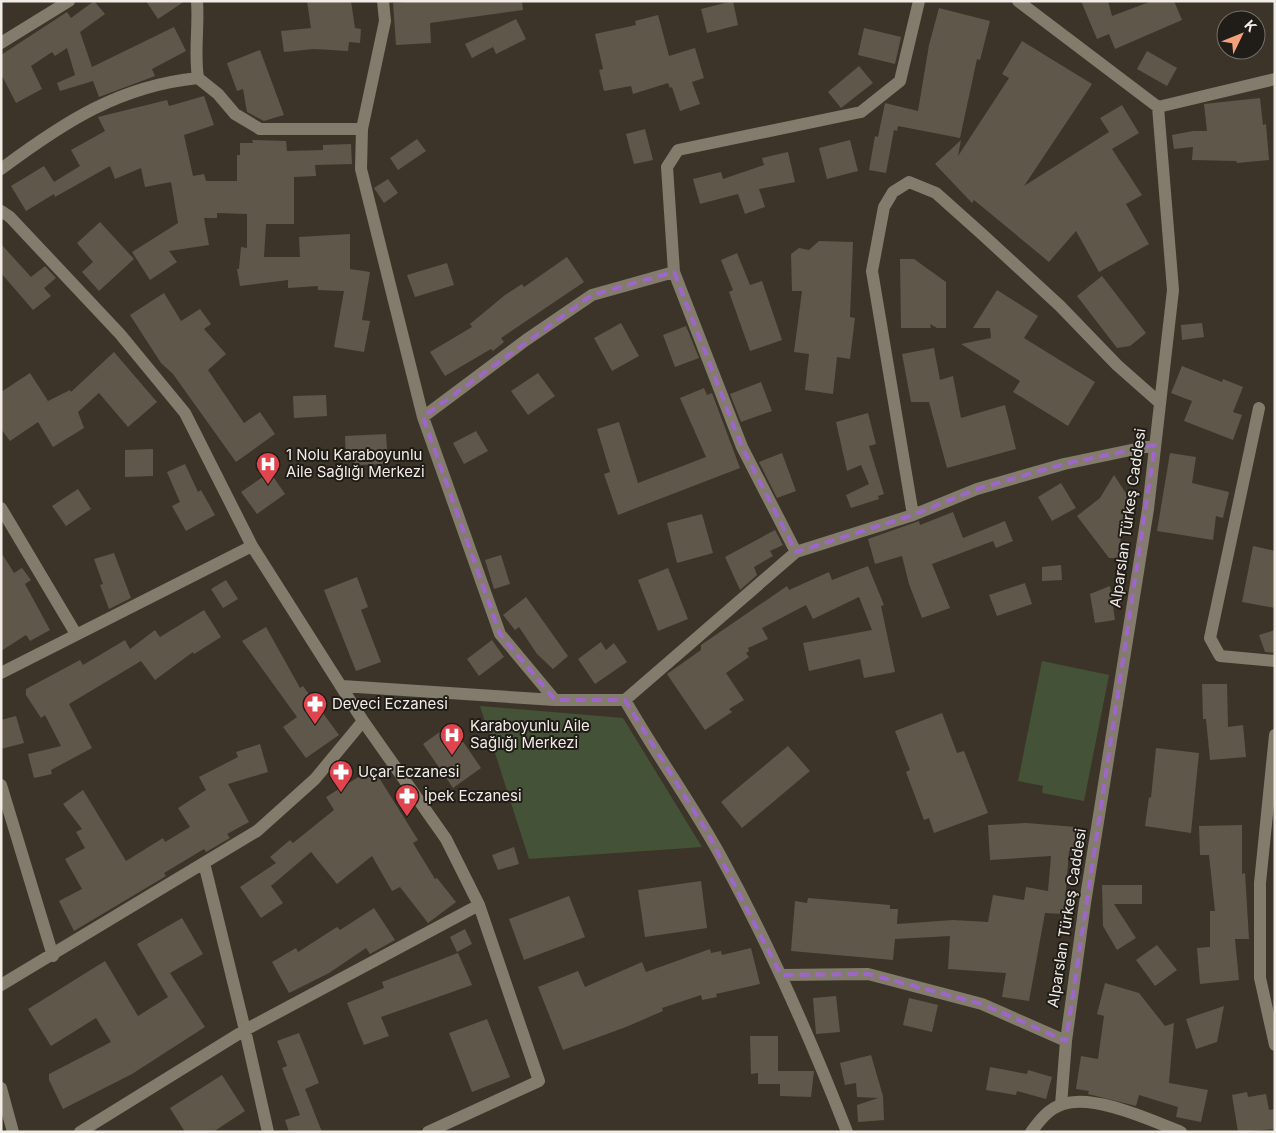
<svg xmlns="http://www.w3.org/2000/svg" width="1276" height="1133" viewBox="0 0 1276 1133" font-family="Inter,sans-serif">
  <rect width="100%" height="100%" fill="#3c3429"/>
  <path fill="#445337" d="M1042,661L1109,675L1084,801L1042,793L1043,786L1018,781Z
    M480,706L623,718L702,847L529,859Z"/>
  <path fill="#60574b" d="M94,1L105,14L80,32L92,67L174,27L186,51L152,69L155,76L99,97L93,81L60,91L57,83L75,75L67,48L55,56L52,52L31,66L42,89L16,103L1,74V55L67,12L71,18Z
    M146,1H185L158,19Z
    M307,1H351L355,28L361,29L360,43L349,42L348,51L314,49L284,52L281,31L311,28Z
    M417,1H522L523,10L430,23L431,43L396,45L393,3Z
    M733,1L738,25L707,33L701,9Z
    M1081,1H1108L1112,16L1152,1H1174L1182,20L1115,49L1109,34L1097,39Z
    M939,8L990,21L980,60L977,59L960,138L898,126L897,131L894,130L886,173L869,170L875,136L878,137L885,103L918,111L929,45Z
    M658,15L669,56L695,48L704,78L692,82L700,104L680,111L672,87L670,88L668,83L633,94L631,86L604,91L599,70L603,69L595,34L636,25L635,21Z
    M516,19L526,39L496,54L493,47L472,58L465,44Z
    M864,28L901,37L895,64L858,55Z
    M1022,41L1092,84L1024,186L1109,132L1100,118L1122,105L1139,133L1112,149L1142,195L1126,204L1149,244L1099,272L1076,231L1049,262L974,200L972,203L935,164L961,140L958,156L1009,78L1002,74Z
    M260,50L284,115L264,121L247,112L243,89L237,91L227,63Z
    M1147,51L1177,68L1167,86L1137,69Z
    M859,66L873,83L841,108L828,92Z
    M204,96L214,125L184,135L193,176L204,174L206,181H237V155H240V143H253L252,140L286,141L287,151L323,150V145L351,144L352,164L315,165L316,176L294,177V224H266L264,257H300L299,237L350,234V269L370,272L362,320L370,321L364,352L334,347L344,291L318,290V286L288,288V280L240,286L237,269H239L241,247L247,248V214L217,213V218H204L209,245L169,251L177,262L150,280L132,252L178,223L171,182L145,187L141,168L115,179L110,166L55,197L54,194L26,211L11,186L44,166L54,182L80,166L71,150L105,131L98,117L167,100L169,106Z
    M1260,98L1263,125L1266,124L1269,160L1237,163L1236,161L1192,160L1193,147L1174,149L1172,135L1193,131H1207L1204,104Z
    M645,129L653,160L634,164L626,134Z
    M417,139L426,151L398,170L390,158Z
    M850,140L858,171L827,179L819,148Z
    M788,152L795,182L759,189L765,207L745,214L738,194L700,204L693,179L721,172L723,179L764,165L762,158Z
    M388,179L398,193L384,203L374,188Z
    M100,222L134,259L99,291L82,272L93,262L77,243Z
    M819,241L853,242L850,317L855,318L850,359L837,357L833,394L805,390L809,354L794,352L802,291H792L791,254L799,248L809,250Z
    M1,244L31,277L45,266L56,278L44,288L51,296L33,310L1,273Z
    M737,253L750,285L762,281L782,340L750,351L729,292L733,290L721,260Z
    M567,257L584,282L501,338L504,342L493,351L491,349L445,376L430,352L472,327L470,324L505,295L522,284L524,287Z
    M900,259H914L946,282V328H937L930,324L931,328H901Z
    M447,263L454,285L415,297L407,275Z
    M1102,276L1146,333L1130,346L1117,348L1077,296Z
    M997,290L1038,316L1024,338L1095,382L1068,426L1013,392L1020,381L961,344L991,338L990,328H973Z
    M164,293L181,321L200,309L211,324L204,329L226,354L208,370L244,423L260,412L275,434L236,462L173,374L161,363L130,315Z
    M621,323L639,356L612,371L594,338Z
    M1202,323L1204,337L1182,340L1181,325Z
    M686,326L699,358L675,367L663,335Z
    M934,348L940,380L953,376L961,418L1005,405L1016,449L947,468L929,402H911L902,354Z
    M114,352L157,402L128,427L99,393L78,412L84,428L53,447L38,422L10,441L1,429V392L30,373L48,401L70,390L71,392Z
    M1182,366L1222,382L1223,379L1243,387L1233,412L1242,415L1233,440L1184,421L1192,401L1171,393Z
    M538,373L555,396L528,415L511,391Z
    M761,382L772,411L741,422L730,394Z
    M704,388L707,395L712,393L740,468L618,515L604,474L610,472L597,429L619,422L638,483L706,457L680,398Z
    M326,395L327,416L294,418L293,396Z
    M868,413L876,444L869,446L884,494L878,496L879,499L851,508L846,495L869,484L861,465L847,471L836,422Z
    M476,431L488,451L464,464L453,443Z
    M386,434L388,464L354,465L353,458L346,459L345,436Z
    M153,449V476L125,477V450Z
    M782,453L796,491L777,498L759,462Z
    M1170,453L1196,457L1192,483L1229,492L1223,518L1216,516L1213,540L1157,531Z
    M185,464L198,492L201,490L215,515L186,531L172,506L180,502L167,472Z
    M270,472L285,494L257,514L241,492Z
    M1114,475L1127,495L1120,544H1123L1122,558H1109L1077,516L1100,498Z
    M1061,483L1076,508L1052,521L1038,497Z
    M78,489L91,509L66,526L52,506Z
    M953,512L963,538L1005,521L1013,541L996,548L993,541L932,564L950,608L922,618L909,584L902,556L875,564L868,539L919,521L920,525Z
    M702,514L713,553L677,563L667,523Z
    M775,530L783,545L770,551L773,556L754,567L757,575L740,590L725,557Z
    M1253,546L1275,551V608L1242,602Z
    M1,552L14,573L22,568L31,580L25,584L50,630L30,641L26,635L1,651Z
    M114,553L131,598L109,609L100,585L103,584L94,559Z
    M501,555L510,584L494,589L485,560Z
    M1061,565L1062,580L1042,581V567Z
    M868,566L884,605L881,606L895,672L864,678L860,659L809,671L803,643L872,630L859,597L813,619L806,605L762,628L768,639L748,648L749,651L746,653L749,657L726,673L744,700L729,709L732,712L705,730L667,674L701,650V645L787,586L789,590L829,572L832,580Z
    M668,568L688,619L658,631L638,580Z
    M357,577L368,607L361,610L381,662L356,671L324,590Z
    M226,580L238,599L223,608L211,589Z
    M1025,583L1032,604L997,616L989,595Z
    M1110,586L1115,620L1095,623L1090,594Z
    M526,597L568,656L553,669L537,654L519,627L515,630L503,615Z
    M204,610L221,637L194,654L193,652L155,680L141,661L69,704L92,748L51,770L52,774L34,778L28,754L61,746L45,715L41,718L26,695V689L80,660L83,665L125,640L130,649L155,630L160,637Z
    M266,627L300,688L303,686L339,735L306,758L283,727L297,717L242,641Z
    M1275,630V653L1265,652L1259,635Z
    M492,640L504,657L479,676L467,659Z
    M601,642L606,650L614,643L627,662L595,684L578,659Z
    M1202,684H1227L1228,727L1243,725L1246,757L1210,760L1206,719H1203Z
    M942,713L957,753L964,751L988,813L934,833L929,818L924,820L906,772L910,770L895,731Z
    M16,716L24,743L1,749V720Z
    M451,724L481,768L453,788L423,744Z
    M260,744L268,772L228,784L249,822L227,834L230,838L206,852L204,849L164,873L166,876L74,931L59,901L82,889L65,859L85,848L76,832L82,829L63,804L83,790L126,861L163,838L165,842L190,827L178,808L206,790L199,777L238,757L236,752Z
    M788,746L810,771L742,828L721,802Z
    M1156,748L1199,753L1191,833L1145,826L1149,797L1151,798Z
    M373,768L418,840L413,843L435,879L437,878L456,902L428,923L400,887L392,891L372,856L337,884L311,852L271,886L283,903L261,918L240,887L276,863L270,857L290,840L293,843L334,810L326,797Z
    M1026,823L1076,827L1074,852L1069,851L1064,914L1045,913L1029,1001L1002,997L1006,973L948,969L950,936L895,939L893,960L791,951L795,901L807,903L808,898L890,905V909H898L897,924L953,920L988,922L993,895L1024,900L1026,887L1048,891L1051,856L990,860L988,825Z
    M1242,825V874L1245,873L1249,939H1235L1239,980L1200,984L1197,948L1210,947V911H1215L1209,855H1200L1199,826Z
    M514,847L519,864L498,870L492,855Z
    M701,881L707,928L645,937L638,890Z
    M1102,885H1142V904H1114L1136,938L1117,950L1103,926Z
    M569,896L585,937L524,960L509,919Z
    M374,908L395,940L370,954L366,948L329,973L289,993L272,962L296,948L298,952L337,927L340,930Z
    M182,918L203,954L170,973L205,1027L132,1074L63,1109L49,1080V1074L111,1042L96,1018L51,1046L28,1009L105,961L138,1016L168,997L137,944Z
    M465,929L472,944L457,952L450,937Z
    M1157,945L1177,970L1155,986L1136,960Z
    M751,948L760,984L716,994L717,997L702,1000L701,995L662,1008L663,1011L626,1027L563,1050L538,987L578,971L585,987L642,962L646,972L710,949L711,953L721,951L722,955Z
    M458,953L472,985L381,1017L389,1036L364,1045L347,1003L384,988L382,982Z
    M1105,983L1139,993L1165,1026L1174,1023L1169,1083L1208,1090L1201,1122L1176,1117L1178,1107L1139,1095L1136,1106L1088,1094L1089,1091L1076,1089L1081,1056L1098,1059L1104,1016L1097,1014Z
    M836,996L840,1032L816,1034L813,998Z
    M909,998L938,1005L932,1032L903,1025Z
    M1224,1006L1217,1042L1196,1049L1186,1019Z
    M487,1019L510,1077L472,1092L449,1033Z
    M299,1033L319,1083L305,1089L322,1132H289L285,1120L300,1115L282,1068L287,1066L277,1041Z
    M750,1036H778V1071H814L811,1097L780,1096V1084H758V1073L751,1074Z
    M871,1055L883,1096L884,1120L858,1122L857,1105L878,1098L857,1097L856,1083L845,1085L840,1063Z
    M990,1067L1027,1074L1028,1070L1052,1077L1046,1099L1017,1091L1016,1095L986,1090Z
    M222,1075L245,1111L213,1132H185L170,1108Z
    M1247,1092L1248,1097L1266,1094L1269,1110L1275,1109V1129L1238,1132L1232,1095Z"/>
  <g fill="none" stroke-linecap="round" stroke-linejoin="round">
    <path stroke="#837c6d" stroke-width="12" d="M197,1C199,27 194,52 198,78
      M1018,1L1158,107L1173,290L1148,509L1085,903L1066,1041L1061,1105
      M1,43L69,1
      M1158,107L1275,79
      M1,169C64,122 119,86 198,78L218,94L235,114L260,129H362
      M1,211L10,217L120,334L185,413L252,546L363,721L446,839L479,905L539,1081L428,1132
      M674,272L742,447L796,552
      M1259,408L1210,638L1220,656L1275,661
      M423,417L526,340L592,295L674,272L667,167L678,150L861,112L900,81L919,1
      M1,508L76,634
      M913,515L872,271L884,207L893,192L909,182L936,193L983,235L1060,306L1117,365L1160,403
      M1,673L252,546
      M342,686L555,700L500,634L423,417L361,169L362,129L385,21L383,1
      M555,700H625C655,753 691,802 720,855C769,944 810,1037 847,1132
      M625,700L796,552L913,515L977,489L1064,464L1155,445
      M1275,735L1260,883V978L1275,1045
      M1,785L53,956
      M781,975L868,974L982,1004L1066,1041
      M1,985L257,831L315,779L363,721
      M1,1088L13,1132
      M80,1132L245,1030L204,863
      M268,1132L245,1030L479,905
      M1031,1132C1040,1120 1048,1109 1063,1104C1095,1094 1150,1120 1181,1132"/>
  </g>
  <path fill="none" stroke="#9e66ca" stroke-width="4" stroke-dasharray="10 6" stroke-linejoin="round" d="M674,272L742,447L796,552L913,515L977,489L1064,464L1155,445L1066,1041L982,1004L868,974L781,975L706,830L625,700H555L500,634L423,417L592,295Z"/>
  <defs>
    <g id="hospital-pin" transform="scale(1.25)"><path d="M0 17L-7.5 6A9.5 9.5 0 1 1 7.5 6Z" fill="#e0444e" stroke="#201c17"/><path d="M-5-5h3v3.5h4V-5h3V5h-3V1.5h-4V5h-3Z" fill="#fff"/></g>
    <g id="pharmacy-pin" transform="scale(1.25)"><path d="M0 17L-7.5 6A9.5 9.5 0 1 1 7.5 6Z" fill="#e0444e" stroke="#201c17"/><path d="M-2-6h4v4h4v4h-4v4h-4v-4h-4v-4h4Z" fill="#fff"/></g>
  </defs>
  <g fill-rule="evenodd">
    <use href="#hospital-pin" x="268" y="464"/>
    <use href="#pharmacy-pin" x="315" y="704"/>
    <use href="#hospital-pin" x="452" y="735"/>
    <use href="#pharmacy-pin" x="341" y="772"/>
    <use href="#pharmacy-pin" x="407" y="796"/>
  </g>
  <g text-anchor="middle" stroke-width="4" stroke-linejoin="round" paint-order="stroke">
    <g font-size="15" fill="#f1ece5" stroke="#201c17" text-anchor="start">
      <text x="286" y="460">1 Nolu Karaboyunlu<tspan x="286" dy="17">Aile Sağlığı Merkezi</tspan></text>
      <text x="332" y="709">Deveci Eczanesi</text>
      <text x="470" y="731">Karaboyunlu Aile<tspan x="470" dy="17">Sağlığı Merkezi</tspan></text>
      <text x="358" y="777">Uçar Eczanesi</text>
      <text x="424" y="801">İpek Eczanesi</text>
    </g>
    <g font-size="15" fill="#f1ece5" stroke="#201c17">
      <text transform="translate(1128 518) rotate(-82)" y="5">Alparslan Türkeş Caddesi</text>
      <text transform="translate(1067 918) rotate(-81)" y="5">Alparslan Türkeş Caddesi</text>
    </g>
  </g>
  <rect width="1276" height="1133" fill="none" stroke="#f1ece5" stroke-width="5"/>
  <g transform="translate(1241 35) rotate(47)"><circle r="24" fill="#201c17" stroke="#746f69"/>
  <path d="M0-4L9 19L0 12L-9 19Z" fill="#f1a17b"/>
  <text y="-8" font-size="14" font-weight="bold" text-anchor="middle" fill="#f1ece5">K</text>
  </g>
</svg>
